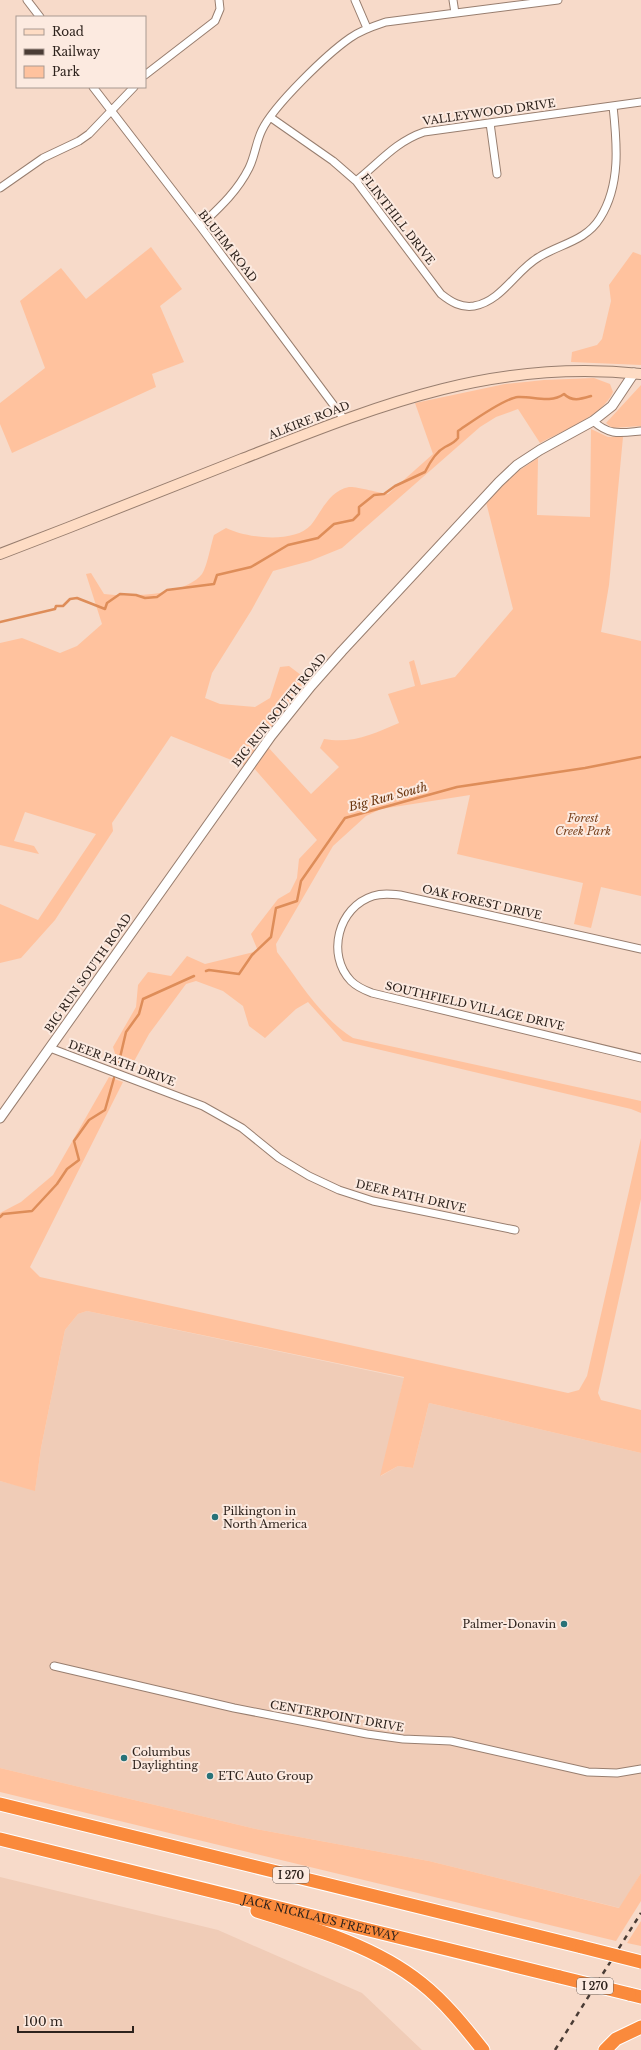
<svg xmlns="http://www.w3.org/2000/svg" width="641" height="2050" viewBox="0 0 641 2050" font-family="'Libre Baskerville',serif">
  <rect width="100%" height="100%" fill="#f7dac9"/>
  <path fill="#f0ccb7" d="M87,1311L404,1378L381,1476L398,1466L413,1468L429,1403L641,1453V1873L620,1908L429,1861L256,1829L0,1768V1481L35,1490L41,1448L65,1330L78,1314Z
    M0,1877L218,1930L362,1993L422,2050H0Z"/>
  <path fill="#ffc29e" d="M151,247L182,289L160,306L184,362L152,374L156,387L12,453L0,424V403L45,368L20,301L61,268L86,299Z
    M633,252L641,255V365L571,362L572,352L597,345L602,339L611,301L609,285Z
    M594,378L610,384L613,392C603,416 562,431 540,443L518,409L496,417L480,427L342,548L310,561L273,571L251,611L212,673L205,698L220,704L255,707L270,698L280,667L289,666L301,675L304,686L269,730L244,765L171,736L112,823L113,831L55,920L21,958L0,963V904L38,920L96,834L25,812L14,841L34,846L39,854L0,845V643L22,638L60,653L77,646L102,624L86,574L91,573L104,594C131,597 184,596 202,574C207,567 211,544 214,535L226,528C246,538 294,544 311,525C322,511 329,491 349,487C355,486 380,493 388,494L433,454L415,403L505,384L544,380Z
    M641,385V426L612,428L606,423Z
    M591,429L608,437H623L609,585L601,632L641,641V896L601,887L591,928L574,924L583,883L457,854L470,795L381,809L366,816L333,846L276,944L277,952C299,981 321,1018 353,1038L641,1101V1113L631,1109L343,1041L308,1002L296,1009L265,1038L249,1026L243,1006L223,991L196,981L186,984L149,1034L132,1065L117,1060L113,1047L136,1007L138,985L148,972L171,976L187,956L205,964L258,951L251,934L278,899L290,892L297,878L299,859L317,840L253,767L267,746L311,794L339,767L320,748L324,739C353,744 373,734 399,723L388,694L415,686L409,662L414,660L421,685L455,677L513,609L486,502L509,477L538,458L537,515L590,517Z
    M109,1077L123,1082L30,1267L40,1277L568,1393L579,1390L587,1376L641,1138V1199L598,1393L601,1400L641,1410V1453L429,1403L413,1468L398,1466L380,1476L404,1377L87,1311L78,1314L65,1330L41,1448L35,1491L0,1481V1213L21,1202L53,1175Z
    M0,1768L256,1829L429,1861L619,1908L641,1873V1901L616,1941L0,1792Z
    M641,1921V1946L627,1943Z"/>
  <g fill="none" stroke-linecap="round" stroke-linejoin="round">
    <path stroke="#de8d59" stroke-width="2.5" d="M0,622L55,609L56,606H63L70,599L77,598L105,609L107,603L120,594L136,595L145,598L157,597L167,590L214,584L217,575L251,567L288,545L318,538L334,524L353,520L359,514V507L374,495L384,494L395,486L425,472C429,464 437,451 445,447C451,444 454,443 458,438V431C470,423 504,398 518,397C533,396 550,404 564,394C572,402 581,399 591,396
      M206,971L209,970L239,974L252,955L271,937L276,908L297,901L301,881L345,818L457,787L585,768L641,757
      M118,1066L126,1032L139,1014L143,999L194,976
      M0,1217L3,1214L32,1211L57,1184L67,1169L79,1160L74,1141L89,1120L105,1110L114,1078"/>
    <g stroke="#987e6f" stroke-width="9">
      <path id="minor" d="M27,0L40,17
        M355,0L367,28
        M453,0L455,13
        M145,75L215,21L220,9L219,0
        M93,87L200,226L344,419
        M270,117L333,161L356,181L441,294C451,302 461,308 474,306C502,301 516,270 539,257C560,244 586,241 600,218C621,185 617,143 613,106
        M490,123L497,174
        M356,181C379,163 395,142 424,132L641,102
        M0,188L43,158L79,141L89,134L134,87
        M200,226C219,208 237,192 249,168C255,156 256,142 262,130C274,105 327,54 350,38C361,30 374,26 386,22L558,0
        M593,421C610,436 620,433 641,431
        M641,949L400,895C391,894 382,893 373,896C338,907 326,955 351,981C357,987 364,990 372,993L641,1058
        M50,1048L203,1106L242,1128L279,1158L309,1176L339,1190L373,1201L515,1230
        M54,1666L234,1708L367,1734L403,1739L451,1741L588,1772L617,1773L641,1769"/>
    </g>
    <g stroke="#987e6f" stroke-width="11">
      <path id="tertiary" d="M0,1118L271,736L311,686L342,651L499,482L517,465L540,450L593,421L612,406L634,373"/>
    </g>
    <g stroke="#987e6f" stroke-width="12">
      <path id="secondary" d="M0,554C81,523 162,491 242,459C377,406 493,358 641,374"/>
    </g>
    <g stroke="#fff" stroke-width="15">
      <g id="motorway">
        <path d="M0,1804L582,1947"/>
        <path id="s1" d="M0,1839L560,1977"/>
        <path d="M257,1911C312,1928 375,1946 421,1983C445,2002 464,2026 483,2050"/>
        <path d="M629,1994L641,1997"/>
        <path d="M605,2050L616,2039L641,2027"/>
      </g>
    </g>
    <use href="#minor" stroke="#fff" stroke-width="7"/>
    <use href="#tertiary" stroke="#fff" stroke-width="9"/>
    <use href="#secondary" stroke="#fedcc4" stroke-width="10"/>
    <use href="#motorway" stroke="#fa8a3c" stroke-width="13"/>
    <path stroke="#4a3c35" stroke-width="2.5" stroke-dasharray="5 5" stroke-linecap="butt" d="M555,2050L641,1913"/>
    <g stroke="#fff" stroke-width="15" stroke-linecap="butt">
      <path id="motorway-bridge" d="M582,1947L641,1962
        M560,1977L629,1994"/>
    </g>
    <use href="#motorway-bridge" stroke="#fa8a3c" stroke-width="13"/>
  </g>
  <g fill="#287278" stroke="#fceae0" stroke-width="1.5">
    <circle cx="215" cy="1517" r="4"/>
    <circle cx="564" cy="1624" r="4"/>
    <circle cx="124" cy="1758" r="4"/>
    <circle cx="210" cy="1776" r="4"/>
  </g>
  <g text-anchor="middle" stroke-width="4" stroke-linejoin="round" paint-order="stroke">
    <g fill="#fceae0" stroke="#6b5e57" stroke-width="1">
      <rect x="273" y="1867" width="36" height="16" rx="3"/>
      <rect x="577" y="1978" width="36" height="16" rx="3"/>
    </g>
    <g font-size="10" font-weight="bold" fill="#2d221c">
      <text x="291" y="1879">I 270</text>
      <text x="595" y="1990">I 270</text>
    </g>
    <g font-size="11" fill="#2d221c" stroke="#fceae0">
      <text transform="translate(489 112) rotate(-8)" y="4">VALLEYWOOD DRIVE</text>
      <text transform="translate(398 219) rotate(52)" y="4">FLINTHILL DRIVE</text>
      <text transform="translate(228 246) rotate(52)" y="4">BLUHM ROAD</text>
      <text transform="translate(309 420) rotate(-21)" y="4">ALKIRE ROAD</text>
      <text transform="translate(279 710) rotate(-51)" y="4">BIG RUN SOUTH ROAD</text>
      <text transform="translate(482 902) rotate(13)" y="4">OAK FOREST DRIVE</text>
      <text transform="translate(88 973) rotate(-55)" y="4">BIG RUN SOUTH ROAD</text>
      <text transform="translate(475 1006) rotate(13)" y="4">SOUTHFIELD VILLAGE DRIVE</text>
      <text transform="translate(122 1063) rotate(20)" y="4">DEER PATH DRIVE</text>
      <text transform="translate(411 1196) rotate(13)" y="4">DEER PATH DRIVE</text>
      <text transform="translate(337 1716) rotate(10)" y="4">CENTERPOINT DRIVE</text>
      <text dy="4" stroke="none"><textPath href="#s1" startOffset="330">JACK NICKLAUS FREEWAY</textPath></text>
    </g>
    <g font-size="11" font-style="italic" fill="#7b4420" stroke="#fceae0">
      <text x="583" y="822">Forest<tspan x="583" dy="13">Creek Park</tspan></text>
    </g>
    <g font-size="11" fill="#2d221c" stroke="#fceae0" text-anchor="start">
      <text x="223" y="1515">Pilkington in<tspan x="223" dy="13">North America</tspan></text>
      <text x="556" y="1628" text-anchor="end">Palmer-Donavin</text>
      <text x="132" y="1756">Columbus<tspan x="132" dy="13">Daylighting</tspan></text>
      <text x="218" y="1780">ETC Auto Group</text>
    </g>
    <g font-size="12" font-style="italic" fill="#6b360f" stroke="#fceae0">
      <text transform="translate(388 797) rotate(-15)" y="4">Big Run South</text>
    </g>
  </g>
  <rect x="16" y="16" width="130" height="72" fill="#fceae0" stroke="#a99a92"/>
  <rect x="24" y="29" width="20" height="6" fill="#fedcc4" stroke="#a99a92"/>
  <text x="52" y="36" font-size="12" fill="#2d221c">Road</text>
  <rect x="24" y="49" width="20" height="6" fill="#4a3c35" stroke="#a99a92"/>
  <text x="52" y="56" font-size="12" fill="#2d221c">Railway</text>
  <rect x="24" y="66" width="20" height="12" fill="#ffc29e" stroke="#a99a92"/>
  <text x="52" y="76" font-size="12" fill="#2d221c">Park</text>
  <path d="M18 2026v6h115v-6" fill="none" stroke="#2d221c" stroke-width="2"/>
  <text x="24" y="2026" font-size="12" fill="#2d221c" stroke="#fceae0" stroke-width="3" paint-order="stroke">100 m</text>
</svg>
